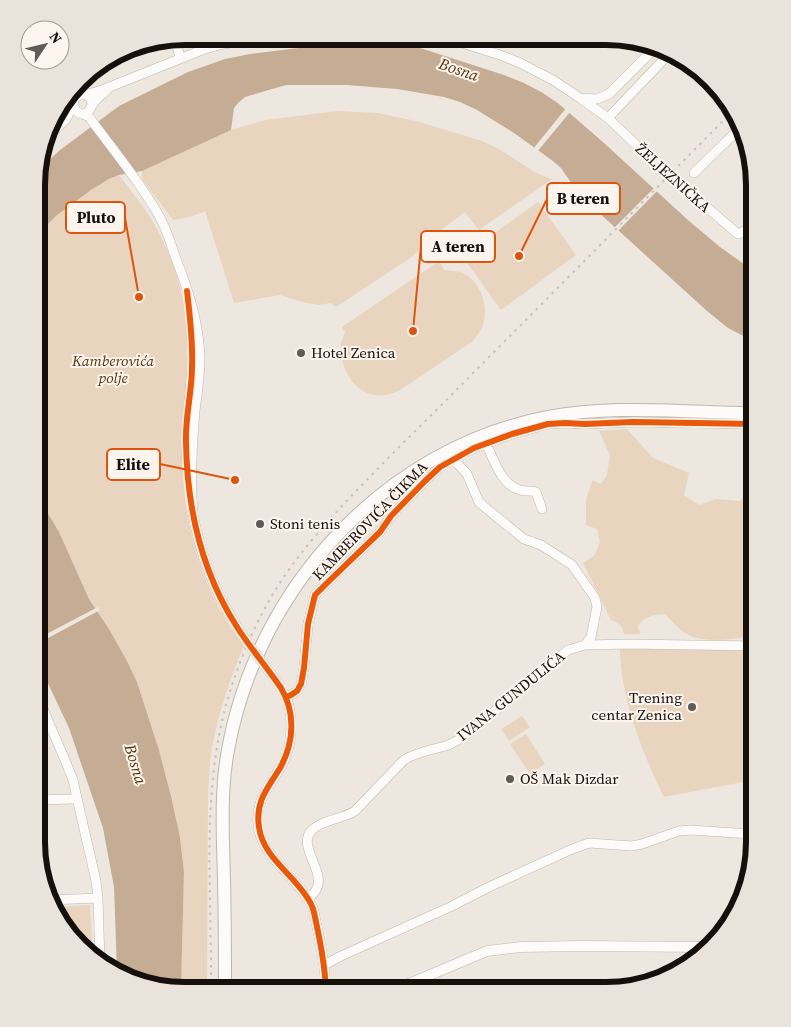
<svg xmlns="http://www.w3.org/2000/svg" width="791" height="1027" viewBox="0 0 791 1027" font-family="'Source Serif 4',serif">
  <rect width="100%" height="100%" fill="#eee7df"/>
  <path fill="#e9d4bf" d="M185,36H216L180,48L178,38Z
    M338,111L378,113L416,121L482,141L499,149L536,173L552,179L479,230L465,212L429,239L412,257L336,307L330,303L319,305L302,302L280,295L234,303L205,211C195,216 185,218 173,220L142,179V171L231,130L265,120Z
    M119,175C127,186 136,197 144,208C160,230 175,265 181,291C189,322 190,359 187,390C186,405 183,420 182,435C181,448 182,461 183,473C185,520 197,566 219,608C226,621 235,634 244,646C228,683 215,722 210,762C209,772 209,783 208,793L207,990H181L184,872L180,837L171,796L159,750L137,682L127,661L109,629L89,599L59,532L46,510L37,490V237C57,211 89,188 119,175Z
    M538,202L576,255L501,310L462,256Z
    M439,261L444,270C449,270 455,271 460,272C479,279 488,301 484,320C483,328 478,334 473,341L402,389C394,393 385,397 375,395C352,392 339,365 341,343C342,340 344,336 345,332L342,327Z
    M627,429L653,458L689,473L684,495L699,505L716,499L740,501L755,483V636C735,639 701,644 685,633C677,628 671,620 665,614C653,615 645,616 638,626L640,634H624C622,625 619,623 611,620L583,563L594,556L600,542L597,529L586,525V499L593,480L601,484L607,475L610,455L599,431Z
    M620,648H755L754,780L664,797C643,755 620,696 620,648Z
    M522,716L530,727L509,741L501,729Z
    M526,734L545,764L530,774L510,744Z
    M90,905L93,955L52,907Z"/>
  <path fill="#c5ad95" d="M339,43H387L417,47L504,75L524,83L543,93L559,104L604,143L689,221L720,247L755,272V342L728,328L707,311L597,211L579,194L561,168L553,161L514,133L477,110L460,102L444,97L397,89L347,85H286L245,97L238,103L234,108L231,130L142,171L119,175L109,179L91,190L57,215L46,226L37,237L38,170L60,150L119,106L188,72L225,59L250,54Z
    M37,490L46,510L59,532L89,599L109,629L127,661L137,682L159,750L171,796L180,837L184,872L181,990H166L117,971L114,887L103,828L69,728L37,660Z"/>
  <path fill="#eee7df" d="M567,107L571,111L537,152L533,149Z
    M656,186L659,189L617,232L613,229Z
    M98,607L100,610L37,644V639Z"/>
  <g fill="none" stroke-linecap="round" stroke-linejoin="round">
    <g stroke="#bcb7b1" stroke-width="10">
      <path id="minor" d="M443,37L500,55L520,63L553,80L580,98L608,118L654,162L738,234L743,232L755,221
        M175,38L180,58
        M85,95L102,90L202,50L223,44L283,37
        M581,98L597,99L609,94L654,49
        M92,104C91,95 83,92 75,98C73,102 72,105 75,109C76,112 79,113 81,114C90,115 91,105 95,101C99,97 104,93 108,89
        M83,114L89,117L92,121C114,151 140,182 158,214C166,227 170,241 175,256C188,289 199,323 200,358C200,376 197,394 195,411C192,445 190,480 193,514
        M608,118L668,55
        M46,139L66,119L73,105
        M694,173L741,127
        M486,444C494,459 501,485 520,490C526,492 531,490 536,492L542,509
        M454,460L467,474L479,502L487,509L524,539L541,545L572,565L595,598L597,607L591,637L585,645
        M187,469L186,440L192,368V344L191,320
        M284,693C290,703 291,714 291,726C291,736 290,746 286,756C276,782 255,794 258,825C262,858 296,876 311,904C314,909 315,916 316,922C321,944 325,967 326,990
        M37,695L65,760L73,780L77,798L96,881L98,898L100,963
        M286,697L291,695L297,691L301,684L304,668L308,624L315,595L327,583L380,532L391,516L425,481L440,467L474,448L512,434L548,424L565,423L585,424L633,422L755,424
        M36,800L72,799L77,798
        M307,898C310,896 314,894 316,890C327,872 296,846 312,830C322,820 342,819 355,811L404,760C416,752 431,750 445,746C453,744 459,739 466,735L568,650L585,645L629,644L755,646
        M50,900L98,898
        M324,965L341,956L450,907L491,886L570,850L589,843L632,846L642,844L679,831L690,830L751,834L754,833"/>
    </g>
    <g stroke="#bcb7b1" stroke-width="11">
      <path id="major" d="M394,990L487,951L521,947L581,946L705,947"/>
    </g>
    <g stroke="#bcb7b1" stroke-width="14">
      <path id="highway" d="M225,990C225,954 225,917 224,881C223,838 220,793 228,750C257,588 385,448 548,417C616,404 686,413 755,413"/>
    </g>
    <use href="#minor" stroke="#fcfbfa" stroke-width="9"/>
    <use href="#major" stroke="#fcfbfa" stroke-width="10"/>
    <use href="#highway" stroke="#fcfbfa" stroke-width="12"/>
    <path stroke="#c4c2c0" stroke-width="2" stroke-dasharray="2.5 5" stroke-linecap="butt" d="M211,990C212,895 201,797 226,705C240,655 262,606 293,564C325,521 364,483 402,444C434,413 465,381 497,349C576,270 654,190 733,111"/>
    <g stroke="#bcb7b1" stroke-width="10" stroke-linecap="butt">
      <path id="minor-bridge" d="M193,514C200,553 214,591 236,625C249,647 267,667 281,688"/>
    </g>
    <use href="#minor-bridge" stroke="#fcfbfa" stroke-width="9"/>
    <g stroke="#fdf5ed" stroke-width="9">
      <path id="cycleway" d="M187,291C190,316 193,341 192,367C192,392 185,417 186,442C187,507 201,571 237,627C250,648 267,667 281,688C296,713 294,743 280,768C268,788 255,801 259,827C263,859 297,876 311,904C314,910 315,917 316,922C321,945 325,967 326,990
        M286,697L291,695L297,691L301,684L304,668L308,624L315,595L327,583L380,532L391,516L425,481L440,467L474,448L512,434L548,424L565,423L585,424L633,422L755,424"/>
    </g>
    <use href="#cycleway" stroke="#e8590c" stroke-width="6"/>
  </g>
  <g fill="#615b56" stroke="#fdf5ed" stroke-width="2">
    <circle cx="301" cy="353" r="5"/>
    <circle cx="260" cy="524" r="5"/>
    <circle cx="692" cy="707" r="5"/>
    <circle cx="510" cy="779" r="5"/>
  </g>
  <g text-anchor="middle" stroke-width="4" stroke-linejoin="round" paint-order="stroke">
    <g font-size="15" fill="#15100c" stroke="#fdf5ed">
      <text transform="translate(673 178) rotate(42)" y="5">ŽELJEZNIČKA</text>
      <text transform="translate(370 521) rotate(-46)" y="5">KAMBEROVIĆA ČIKMA</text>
      <text transform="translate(511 696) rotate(-39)" y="5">IVANA GUNDULIĆA</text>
    </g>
    <g font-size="15" fill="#15100c" stroke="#fdf5ed" text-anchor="start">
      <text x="311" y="358">Hotel Zenica</text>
      <text x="270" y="529">Stoni tenis</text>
      <text x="682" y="703" text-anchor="end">Trening<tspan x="682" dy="17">centar Zenica</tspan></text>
      <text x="520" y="784">OŠ Mak Dizdar</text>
    </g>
    <g font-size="15" font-style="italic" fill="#55340d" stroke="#fdf5ed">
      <text x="113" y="366">Kamberovića<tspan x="113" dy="17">polje</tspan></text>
    </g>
    <g font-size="16" font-style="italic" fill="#54340c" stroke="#fdf5ed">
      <text transform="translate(459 69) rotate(19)" y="6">Bosna</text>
      <text transform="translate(136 764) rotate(73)" y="6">Bosna</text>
    </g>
  </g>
  <path d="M0 0H791V1027H0ZM185 45H606A140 140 0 0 1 746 185V842A140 140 0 0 1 606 982H185A140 140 0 0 1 45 842V185A140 140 0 0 1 185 45Z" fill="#eae3db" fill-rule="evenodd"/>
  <path fill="none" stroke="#15100c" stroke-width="6" d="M185 45H606A140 140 0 0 1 746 185V842A140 140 0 0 1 606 982H185A140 140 0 0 1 45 842V185A140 140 0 0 1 185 45Z"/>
  <path fill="none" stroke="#dd550c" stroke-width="2" d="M519 256L547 199M139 297L125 218M413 331L421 246M235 480L160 464"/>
  <g fill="#dd550c" stroke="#fdf5ed" stroke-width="2">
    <circle cx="519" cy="256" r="5"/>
    <circle cx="139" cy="297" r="5"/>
    <circle cx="413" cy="331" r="5"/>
    <circle cx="235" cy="480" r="5"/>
  </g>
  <g fill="#fdf5ed" stroke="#dd550c" stroke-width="2">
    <rect x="547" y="183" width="73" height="31" rx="5"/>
    <rect x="66" y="202" width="59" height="31" rx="5"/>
    <rect x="421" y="231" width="74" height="31" rx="5"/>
    <rect x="107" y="449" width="53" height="31" rx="5"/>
  </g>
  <g font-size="16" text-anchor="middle" font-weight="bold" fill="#15100c">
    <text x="583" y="204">B teren</text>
    <text x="96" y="223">Pluto</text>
    <text x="458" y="252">A teren</text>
    <text x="133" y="470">Elite</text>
  </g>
  <g transform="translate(45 45) rotate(55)"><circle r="24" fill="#fdf5ed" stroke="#a09993"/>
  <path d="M0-4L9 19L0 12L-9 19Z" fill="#615b56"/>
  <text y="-8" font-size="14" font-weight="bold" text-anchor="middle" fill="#15100c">N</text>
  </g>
</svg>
